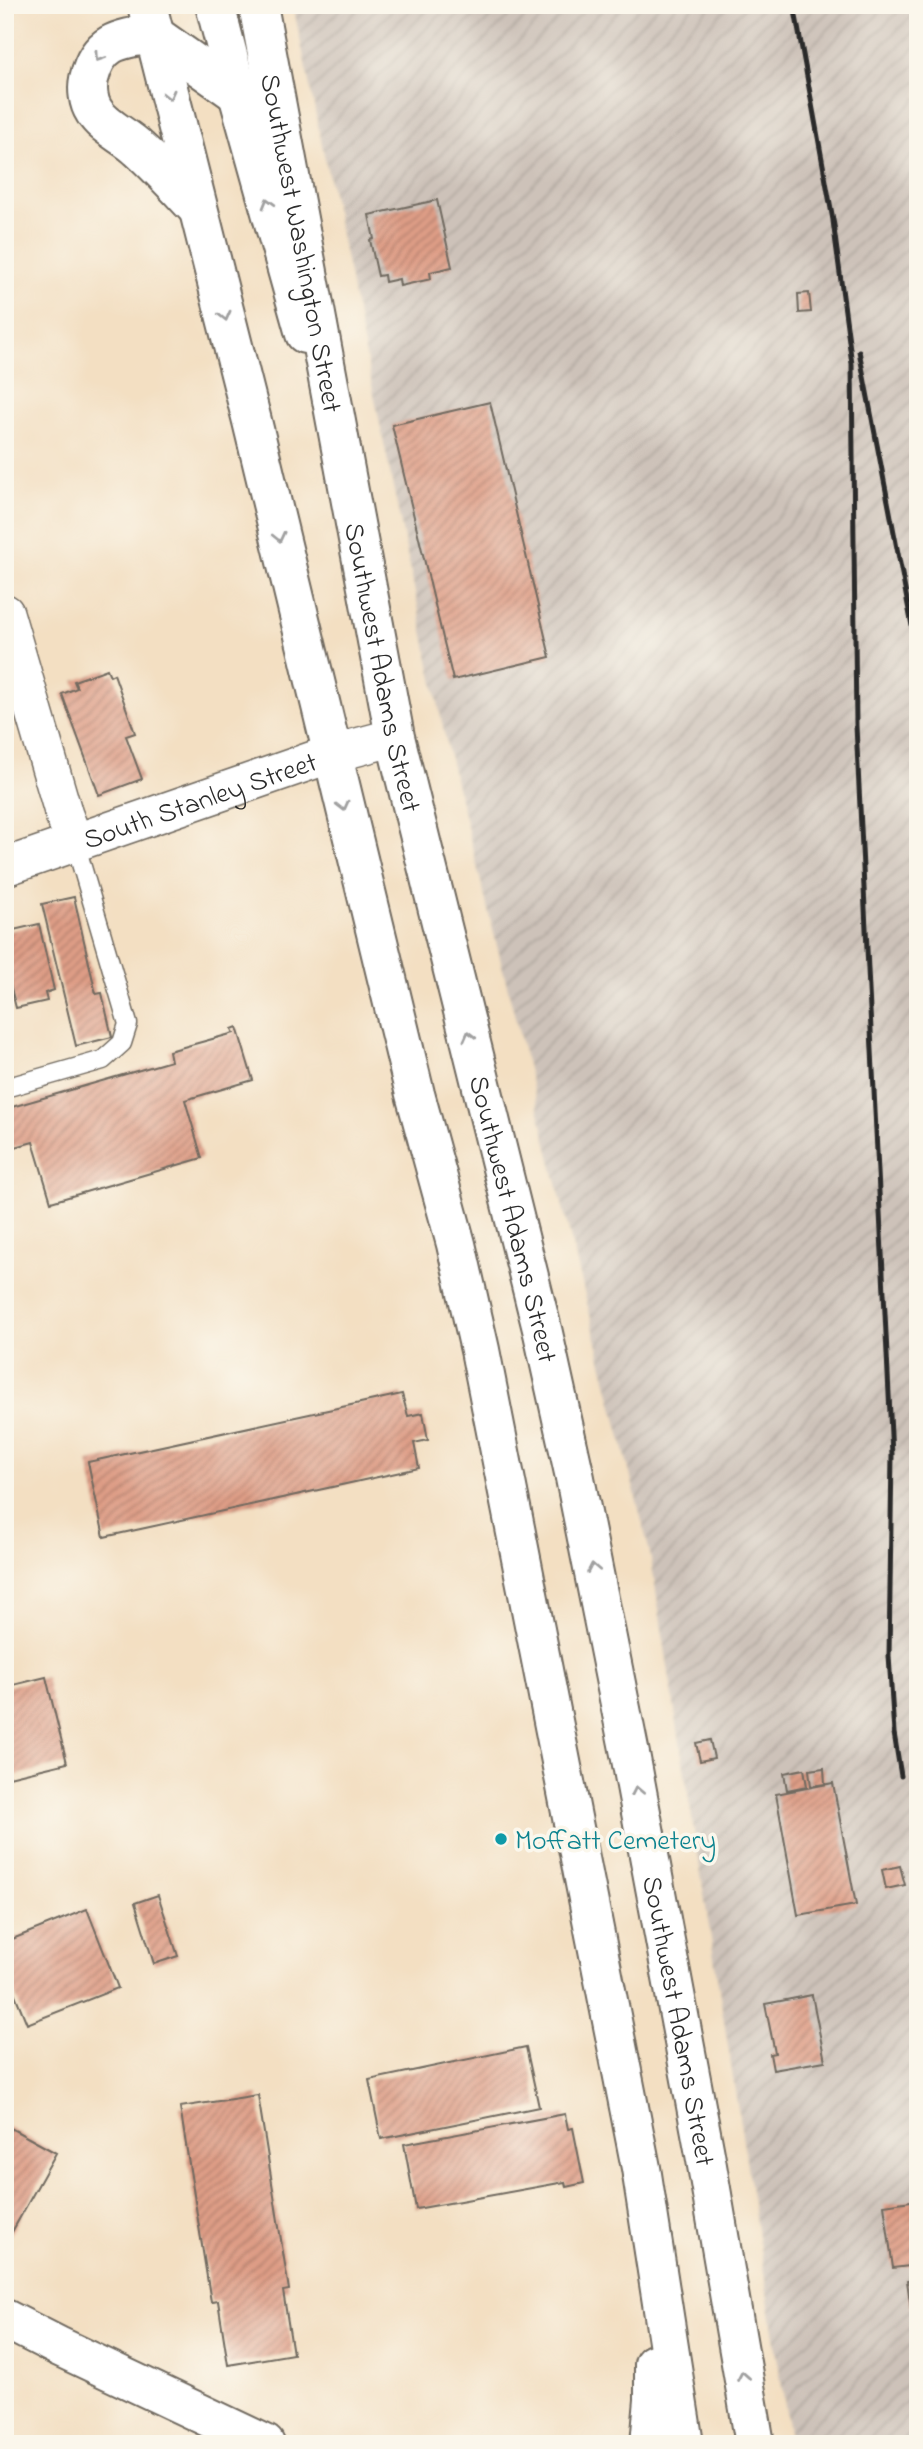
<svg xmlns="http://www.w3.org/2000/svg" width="923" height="2449" viewBox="0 0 923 2449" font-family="'Indie Flower',sans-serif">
  <defs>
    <pattern id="industrial-furrows" width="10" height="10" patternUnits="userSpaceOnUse" patternTransform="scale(1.75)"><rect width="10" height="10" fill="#cdc2b9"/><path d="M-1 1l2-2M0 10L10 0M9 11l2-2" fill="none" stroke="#b0a79f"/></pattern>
    <pattern id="building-hatch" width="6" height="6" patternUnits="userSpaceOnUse" patternTransform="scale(1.75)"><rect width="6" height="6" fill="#de9d86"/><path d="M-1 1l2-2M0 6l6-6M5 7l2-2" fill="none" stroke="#b4806e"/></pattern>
  </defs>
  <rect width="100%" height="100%" fill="#fbf7ec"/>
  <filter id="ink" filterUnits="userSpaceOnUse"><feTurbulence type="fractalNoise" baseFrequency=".0143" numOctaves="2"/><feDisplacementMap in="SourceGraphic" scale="14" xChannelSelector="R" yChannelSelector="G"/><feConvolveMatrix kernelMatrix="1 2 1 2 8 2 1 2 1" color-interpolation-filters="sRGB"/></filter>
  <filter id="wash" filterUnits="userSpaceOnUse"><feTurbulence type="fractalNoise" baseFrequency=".00686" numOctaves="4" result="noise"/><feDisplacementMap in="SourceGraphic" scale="28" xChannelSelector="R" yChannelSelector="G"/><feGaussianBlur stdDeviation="1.57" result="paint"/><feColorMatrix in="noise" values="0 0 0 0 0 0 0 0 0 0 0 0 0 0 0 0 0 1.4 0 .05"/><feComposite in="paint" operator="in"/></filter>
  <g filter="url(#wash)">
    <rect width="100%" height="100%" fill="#f3dfc2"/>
    <path fill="url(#industrial-furrows)" d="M293,5H918V2444H791L650,1553L448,751Z"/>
    <g id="blocks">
      <path fill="url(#building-hatch)" d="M437,200L452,267L430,272L431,279L400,286L399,279L385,282L384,275L378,276L370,240L374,239L369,215Z
        M809,293L811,312L799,313L798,294Z
        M490,402L550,657L453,680L392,425Z
        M107,669L110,676L114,674L135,733L126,736L142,779L99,795L62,694L77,688L74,681Z
        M74,897L96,994L102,993L112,1037L76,1046L42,904Z
        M39,924L54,990L45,993L47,1001L16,1008L5,964V932Z
        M237,1027L253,1080L185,1100L202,1158L51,1202L33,1142L5,1150V1109L171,1061L169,1051L234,1033L232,1029Z
        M402,1394L408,1416L423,1413L428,1440L414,1443L419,1468L104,1537L88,1462Z
        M46,1677L67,1763L5,1778V1687Z
        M710,1740L714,1758L700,1761L696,1743Z
        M824,1768L825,1784L811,1786L809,1770Z
        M804,1769L807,1786L787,1790L784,1773Z
        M833,1783L856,1905L798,1915L776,1794Z
        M900,1866L905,1885L886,1889L882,1870Z
        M158,1895L178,1956L154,1964L135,1903Z
        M87,1909L118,1988L27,2024L5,1970V1942Z
        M812,1995L825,2061L773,2070L770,2054L775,2053L765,2004Z
        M526,2047L539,2107L381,2139L369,2080Z
        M258,2095L289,2290L283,2291L293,2354L228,2365L218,2301L211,2302L180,2107Z
        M565,2114L568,2129L573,2128L584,2183L566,2187L565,2182L416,2209L404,2144Z
        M5,2125L56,2153L8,2239L5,2237Z
        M918,2200V2265L893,2268L884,2205Z
        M918,2279V2322H913L907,2281Z"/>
    </g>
  </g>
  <g filter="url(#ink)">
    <use href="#blocks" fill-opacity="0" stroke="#716a60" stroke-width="2"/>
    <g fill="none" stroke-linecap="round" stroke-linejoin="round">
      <g stroke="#716a60" stroke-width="21">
        <path id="lane" d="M5,1088L103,1060L122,1043L128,1024L75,843"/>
      </g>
      <g stroke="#716a60" stroke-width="40">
        <g id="street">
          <path d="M5,613L64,815L75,843"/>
          <path id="s1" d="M5,867L331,754L395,737"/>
        </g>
      </g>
      <g stroke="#716a60" stroke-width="42">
        <path id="secondary" d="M215,5L238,94L305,334
          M5,2319L58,2346L265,2444"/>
      </g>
      <g stroke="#716a60" stroke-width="42">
        <g id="primary">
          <path d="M147,5L252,421L415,1094L456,1244L480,1350L641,2168L684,2444"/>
          <path id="s2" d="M258,5L395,737L543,1333L574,1473L631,1759L705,2154L755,2444"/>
          <path d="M196,207C178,188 159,167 139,149C125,135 104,128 94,111C88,102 87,88 89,79C98,41 119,39 153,34L238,94"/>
          <path d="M650,2444L654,2400V2364"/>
        </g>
      </g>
      <use href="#lane" stroke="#fff" stroke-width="18"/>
      <use href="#street" stroke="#fff" stroke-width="37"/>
      <use href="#secondary" stroke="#fff" stroke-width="38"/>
      <use href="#primary" stroke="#fff" stroke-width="38"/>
      <path stroke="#2b2b2b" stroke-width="5" d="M794,5L835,231
        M833,221L852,364L856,726L892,1455L889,1656L894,1733L901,1776
        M859,351L918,657"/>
    </g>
    <defs><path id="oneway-chevron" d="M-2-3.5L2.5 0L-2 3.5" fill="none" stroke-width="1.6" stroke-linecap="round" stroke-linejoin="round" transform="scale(1.75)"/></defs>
    <g stroke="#a0a0a0">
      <use href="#oneway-chevron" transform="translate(99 57) rotate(124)"/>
      <use href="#oneway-chevron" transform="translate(169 95) rotate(76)"/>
      <use href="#oneway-chevron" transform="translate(268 203) rotate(-106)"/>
      <use href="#oneway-chevron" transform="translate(225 316) rotate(76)"/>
      <use href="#oneway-chevron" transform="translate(279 537) rotate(77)"/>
      <use href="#oneway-chevron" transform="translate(343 806) rotate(76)"/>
      <use href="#oneway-chevron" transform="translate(469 1036) rotate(-104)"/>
      <use href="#oneway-chevron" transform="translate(593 1568) rotate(-101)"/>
      <use href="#oneway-chevron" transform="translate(637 1791) rotate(-101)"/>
      <use href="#oneway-chevron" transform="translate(743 2376) rotate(-100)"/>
    </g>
  </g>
  <circle fill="#0f9aa8" stroke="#fbf7ec" stroke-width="2.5" cx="501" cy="1839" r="7"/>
  <g text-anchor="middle" stroke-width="7" stroke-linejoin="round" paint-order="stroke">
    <g font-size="28" fill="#2b2b2b" stroke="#fbf7ec">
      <text dy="10" stroke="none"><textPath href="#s2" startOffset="242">Southwest Washington Street</textPath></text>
      <text dy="10" stroke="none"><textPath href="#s2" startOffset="674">Southwest Adams Street</textPath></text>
      <text dy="10" stroke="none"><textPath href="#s1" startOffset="206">South Stanley Street</textPath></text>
      <text dy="10" stroke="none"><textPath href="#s2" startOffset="1241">Southwest Adams Street</textPath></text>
      <text dy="10" stroke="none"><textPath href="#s2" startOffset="2060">Southwest Adams Street</textPath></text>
    </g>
    <g font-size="28" fill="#0d838f" stroke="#fbf7ec" text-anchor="start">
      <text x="515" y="1849">Moffatt Cemetery</text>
    </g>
  </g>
  <rect width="923" height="2449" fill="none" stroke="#fbf7ec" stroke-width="28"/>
</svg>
